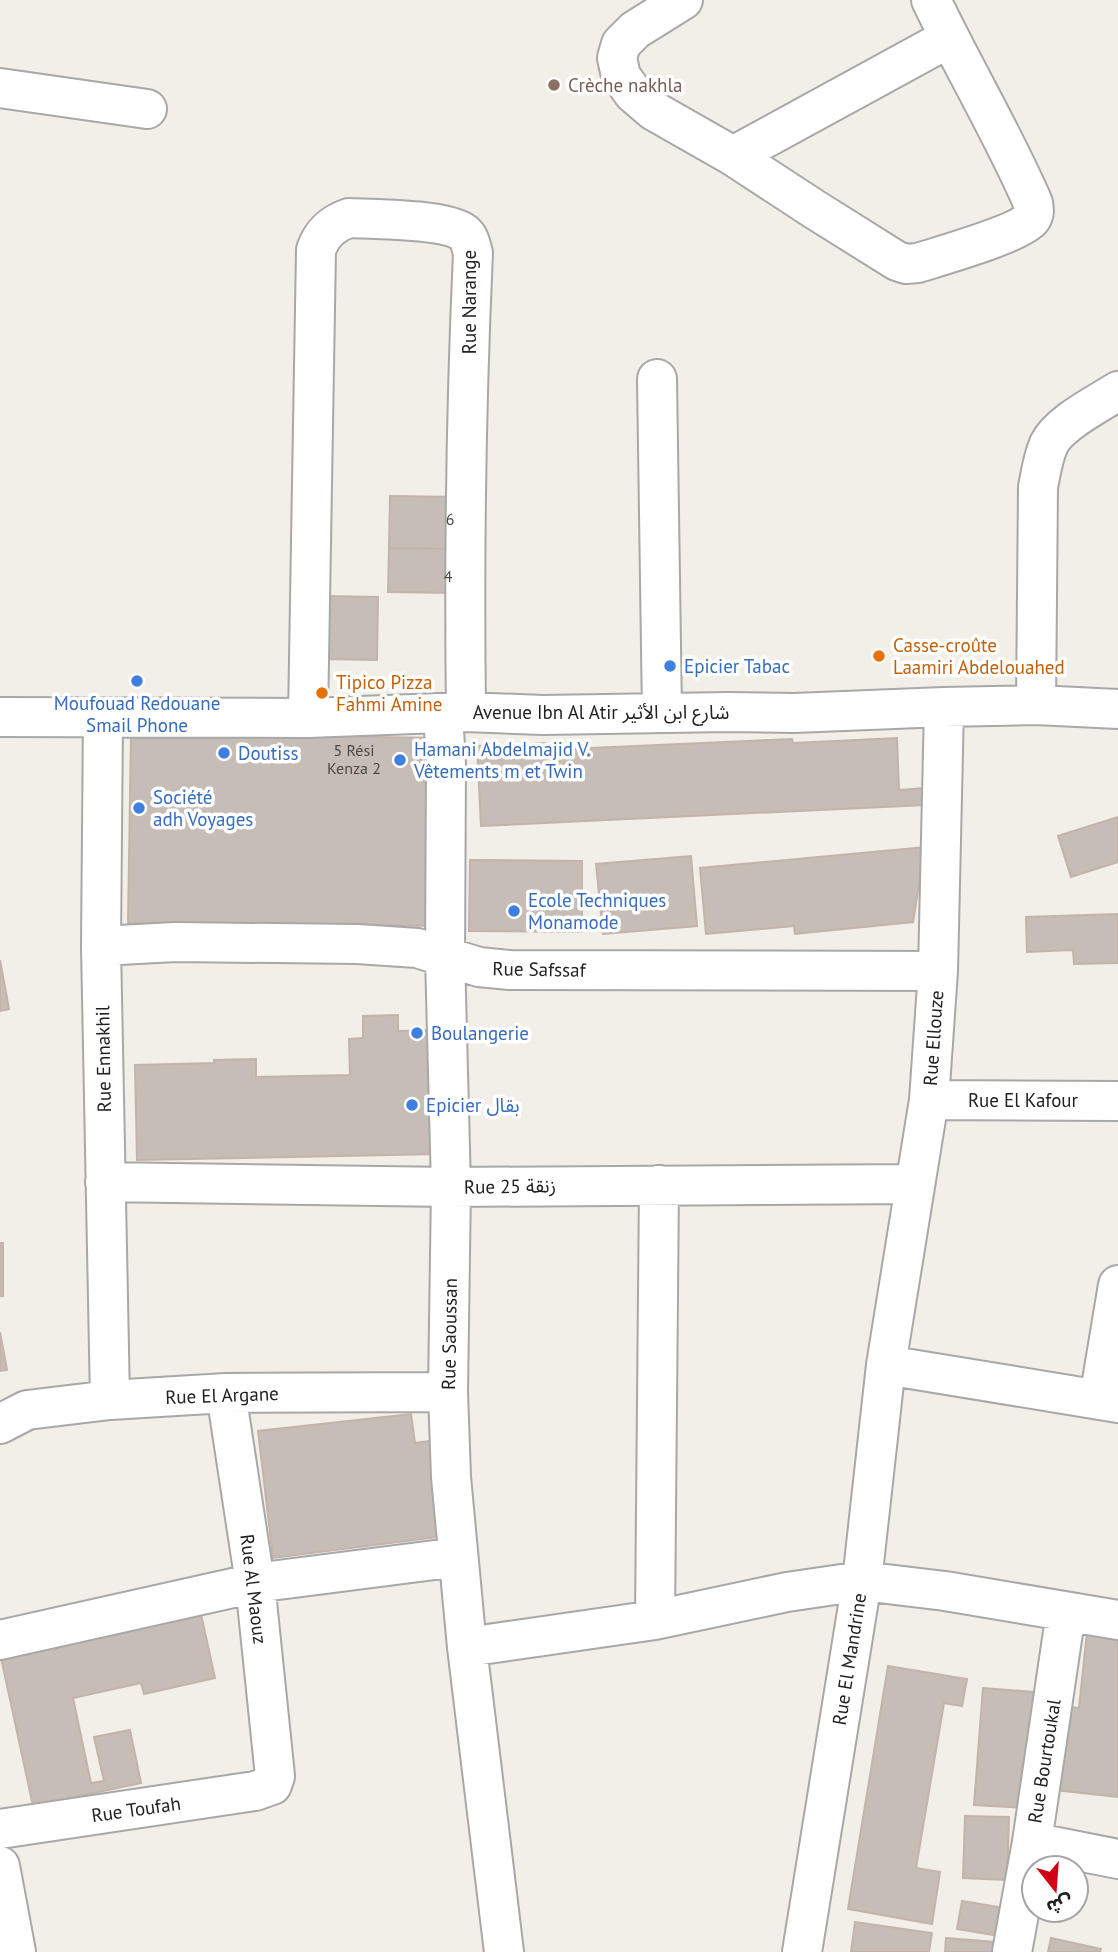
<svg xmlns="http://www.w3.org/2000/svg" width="1118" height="1952" viewBox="0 0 1118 1952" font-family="'PT Sans','Noto Sans Arabic',sans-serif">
  <rect width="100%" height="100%" fill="#f2eee8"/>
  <path fill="#c7bdb7" stroke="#c4b3aa" stroke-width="2" d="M390,496L459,497L458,549L389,548Z
    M389,548L458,549L457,593L388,592Z
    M325,596L378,597L377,660L323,659Z
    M131,734L444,738L443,926L128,923Z
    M897,738L899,790L925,788V805L481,826L477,746L546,743V750L792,739L793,743Z
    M1118,817V862L1071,877L1058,836Z
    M925,847L913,922L795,934L794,926L706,934L700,868Z
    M691,856L697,926L603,934L596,864Z
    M470,860L582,861V932L469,931Z
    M1118,914V963L1074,964L1073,950L1027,952L1026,917Z
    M0,960L9,1009L0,1011Z
    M398,1015V1031L439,1030L438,1154L137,1160L135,1065L214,1063V1060L256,1059V1077L350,1075L349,1039L363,1038V1016Z
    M0,1243H3V1296H0Z
    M0,1332L7,1370L0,1371Z
    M411,1414L415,1443L437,1440L445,1503L434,1505L438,1537L273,1558L258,1431Z
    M201,1614L215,1678L144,1694L141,1683L73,1698L91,1783L104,1781L94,1737L130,1730L141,1783L33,1806L1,1658Z
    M1087,1632L1118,1635V1797L1046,1789L1056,1705L1079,1708Z
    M888,1666L967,1679L962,1706L944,1703L916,1868L940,1872L932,1924L848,1909Z
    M983,1688L1034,1692L1026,1808L974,1805Z
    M965,1816L1009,1817L1007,1880L963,1878Z
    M962,1901L1017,1910L1012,1938L957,1929Z
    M855,1922L932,1933L929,1952H851Z
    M946,1938L995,1942L994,1952H945Z
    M1051,1938L1101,1949L1100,1952H1048Z"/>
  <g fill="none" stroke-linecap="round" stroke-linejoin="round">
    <g stroke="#a8a8a8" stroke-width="42">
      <path id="minor" d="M683,0L635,30L621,44L617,58L621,76L633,93L654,111L733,156L814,209L897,261L906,264L918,263C940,256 1018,234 1031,219C1035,214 1034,209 1033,203C1003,134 964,69 931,0
        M0,88L147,109
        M733,156L949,38
        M657,379L662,713
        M1036,705L1038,487C1041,472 1043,457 1049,444C1059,423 1098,404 1118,391
        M443,713L446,764L445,956L451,1187L448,1392L451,1477L467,1647L504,1952
        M0,717L308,718L466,712L543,715L728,712L794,713L944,707L1036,705L1118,709
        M103,718L101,946L110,1400
        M308,718L316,250C322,233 332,224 349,218C373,219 447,219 464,233C470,238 471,246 473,253C466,406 464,559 466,712
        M101,946L175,942L357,944L417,948L479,967L510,970L938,971
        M929,1100L1118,1101
        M105,1182L451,1187L915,1184
        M886,1365L1118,1403
        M1099,1399L1118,1285
        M0,1424L27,1410L110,1400L226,1393L448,1392
        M655,1620L659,1185
        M0,1640L255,1583L458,1557
        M467,1647L655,1620L787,1592L862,1581L945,1591L1118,1620
        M0,1829L255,1791L272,1785L275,1776L255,1583L226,1393
        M1032,1842L1118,1859
        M0,1866L16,1952
        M802,1952L862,1581L886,1365L929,1100L938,971L944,707
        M1012,1952L1032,1842L1066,1612"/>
    </g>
    <use href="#minor" stroke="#fff" stroke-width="38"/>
  </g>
  <circle fill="#8d6e63" stroke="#fff" stroke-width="2.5" cx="554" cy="85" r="7"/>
  <g fill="#e8710a" stroke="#fff" stroke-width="2.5">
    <circle cx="879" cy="656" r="7"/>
    <circle cx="322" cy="693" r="7"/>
  </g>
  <g fill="#3f7fe0" stroke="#fff" stroke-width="2.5">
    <circle cx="670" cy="666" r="7"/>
    <circle cx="137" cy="681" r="7"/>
    <circle cx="224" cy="753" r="7"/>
    <circle cx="400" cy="760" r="7"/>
    <circle cx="139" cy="808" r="7"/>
    <circle cx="514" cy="911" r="7"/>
    <circle cx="417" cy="1033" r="7"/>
    <circle cx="412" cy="1105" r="7"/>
  </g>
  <g text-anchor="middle" stroke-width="7" stroke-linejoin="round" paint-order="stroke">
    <g font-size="16" fill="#4a4846">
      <text x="450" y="525">6</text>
      <text x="448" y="582">4</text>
      <text x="354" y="756">5 Rési<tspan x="354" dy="18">Kenza 2</tspan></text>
    </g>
    <g font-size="19" fill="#785e54" stroke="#fff" text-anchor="start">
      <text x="568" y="92">Crèche nakhla</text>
    </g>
    <g font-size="19" fill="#212121" stroke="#fff">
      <text transform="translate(469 302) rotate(-90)" y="7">Rue Narange</text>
      <text x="601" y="719">Avenue Ibn Al Atir شارع ابن الأثير</text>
      <text transform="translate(539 969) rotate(1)" y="7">Rue Safssaf</text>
      <text transform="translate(933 1038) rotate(-86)" y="7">Rue Ellouze</text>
      <text transform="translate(103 1059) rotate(-91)" y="7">Rue Ennakhil</text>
      <text x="1023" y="1107">Rue El Kafour</text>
      <text transform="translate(510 1186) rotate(-1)" y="7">Rue 25 زنقة</text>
      <text transform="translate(449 1334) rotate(-89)" y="7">Rue Saoussan</text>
      <text transform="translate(222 1395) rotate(-2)" y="7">Rue El Argane</text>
      <text transform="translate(254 1589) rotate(83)" y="7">Rue Al Maouz</text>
      <text transform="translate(849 1659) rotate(-81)" y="7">Rue El Mandrine</text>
      <text transform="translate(1044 1761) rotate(-81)" y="7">Rue Bourtoukal</text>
      <text transform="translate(136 1809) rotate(-8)" y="7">Rue Toufah</text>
    </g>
    <g font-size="19" fill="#c56008" stroke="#fff" text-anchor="start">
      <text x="893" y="652">Casse-croûte<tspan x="893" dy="22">Laamiri Abdelouahed</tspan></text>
      <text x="336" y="689">Tipico Pizza<tspan x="336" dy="22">Fahmi Amine</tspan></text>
    </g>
    <g font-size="19" fill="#366cbe" stroke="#fff" text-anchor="start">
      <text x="684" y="673">Epicier Tabac</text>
      <text x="137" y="710" text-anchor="middle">Moufouad Redouane<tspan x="137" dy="22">Smail Phone</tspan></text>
      <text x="414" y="756">Hamani Abdelmajid V.<tspan x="414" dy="22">Vêtements m et Twin</tspan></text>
      <text x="238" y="760">Doutiss</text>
      <text x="153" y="804">Société<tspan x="153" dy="22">adh Voyages</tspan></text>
      <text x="528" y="907">Ecole Techniques<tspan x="528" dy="22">Monamode</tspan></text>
      <text x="431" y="1040">Boulangerie</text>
      <text x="426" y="1112">Epicier بقال</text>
    </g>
  </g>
  <g transform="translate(1055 1889) rotate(163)"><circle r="33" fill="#ffffff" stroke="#a6a6a6" stroke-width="2"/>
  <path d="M0-5L12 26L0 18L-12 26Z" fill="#d30015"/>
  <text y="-10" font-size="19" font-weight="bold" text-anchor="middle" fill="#212121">ش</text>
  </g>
</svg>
